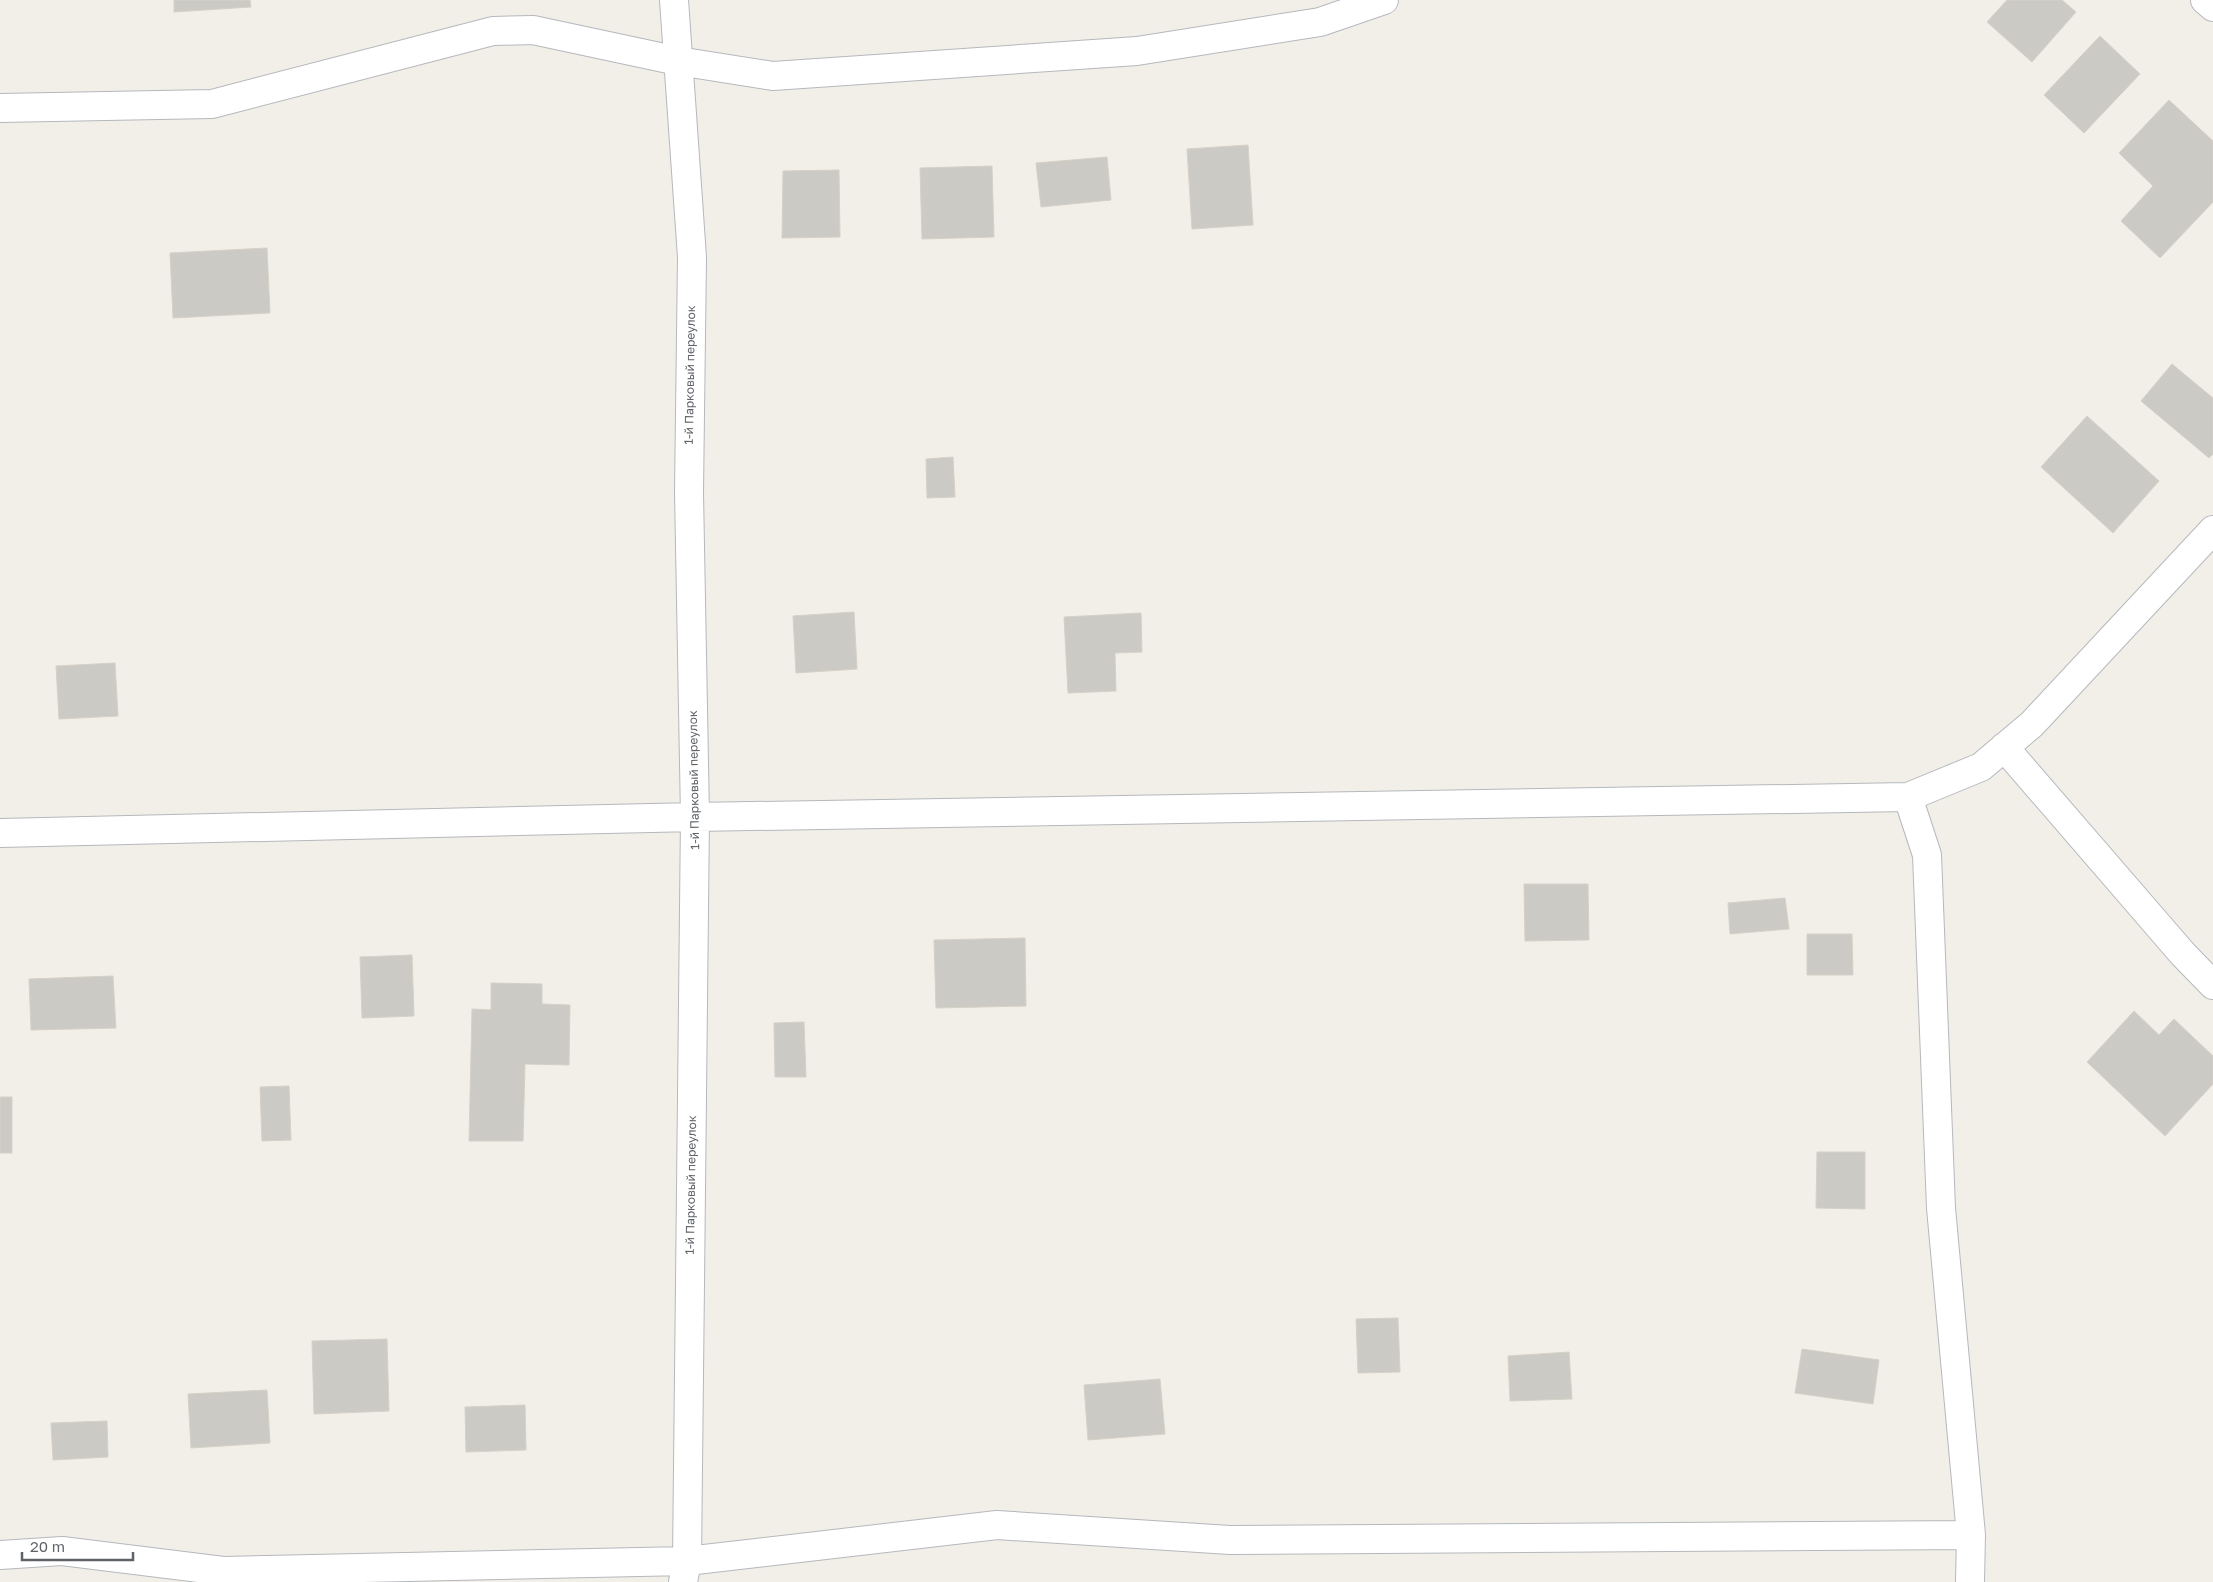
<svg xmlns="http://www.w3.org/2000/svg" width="2213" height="1582" viewBox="0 0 2213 1582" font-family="'Golos Text',sans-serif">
  <rect width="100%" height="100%" fill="#f1efe8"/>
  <path fill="#cccac5" stroke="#d6d1c6" d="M174,0H250L251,7L174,12Z
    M2007,0H2062L2076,12L2032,62L1987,22Z
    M2100,36L2140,74L2084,133L2044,95Z
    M2169,100L2213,141V202L2160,258L2121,221L2153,186L2119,153Z
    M1248,145L1253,225L1192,229L1187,149Z
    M1107,157L1111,200L1041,207L1036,163Z
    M992,166L994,237L922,239L920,168Z
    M839,170L840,237L782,238L783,171Z
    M267,248L270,313L173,318L170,253Z
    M2172,364L2213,398V454L2209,458L2141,401Z
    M2087,416L2159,481L2113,533L2041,467Z
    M953,457L955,497L927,498L926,459Z
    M854,612L857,669L796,673L793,616Z
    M1141,613L1142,652L1115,653L1116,691L1068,693L1064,617Z
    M115,663L118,716L59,719L56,666Z
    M1524,884H1588L1589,940L1525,941Z
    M1785,898L1789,929L1730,934L1728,903Z
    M1807,934H1852L1853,975H1807Z
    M1025,938L1026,1006L936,1008L934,940Z
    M412,955L414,1016L362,1018L360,957Z
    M113,976L116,1028L31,1030L29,979Z
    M491,983L542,984V1004L570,1005L569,1065L525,1064L523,1141H469L472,1009L491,1010Z
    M2134,1011L2159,1035L2174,1019L2213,1056V1084L2165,1136L2087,1062Z
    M804,1022L806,1077H775L774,1023Z
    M289,1086L291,1140L262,1141L260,1087Z
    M0,1097H12V1153H0Z
    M1817,1152H1865V1209L1816,1208Z
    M1398,1318L1400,1372L1358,1373L1356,1319Z
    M387,1339L389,1411L314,1414L312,1341Z
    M1802,1349L1879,1360L1873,1404L1795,1393Z
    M1569,1352L1572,1399L1510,1401L1508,1356Z
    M1160,1379L1165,1434L1088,1440L1084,1385Z
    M267,1390L270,1443L191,1448L188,1394Z
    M525,1405L526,1450L466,1452L465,1407Z
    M107,1421L108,1457L53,1460L51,1423Z"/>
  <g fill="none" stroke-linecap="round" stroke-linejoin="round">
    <g stroke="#b5b8bc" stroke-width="30">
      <path id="minor" d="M674,0L692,257L689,492L695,817L687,1561L683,1582
        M2205,0L2213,7
        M0,108L212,104L493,31L533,30L678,61L773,76L1137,51L1320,22L1384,0
        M2004,747L2182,953L2213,985
        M1908,797L1927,855L1941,1208L1971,1535L1970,1582
        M0,833L695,817L1908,797L1981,767L2032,724L2213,530
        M0,1555L62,1551L223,1571L687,1561L997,1525L1230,1540L1971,1535"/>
    </g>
    <use href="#minor" stroke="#fff" stroke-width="28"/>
  </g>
  <g text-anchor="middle" stroke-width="5" stroke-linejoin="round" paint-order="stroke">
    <g font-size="12" fill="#5f6368" stroke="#fff">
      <text transform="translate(690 375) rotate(-89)" y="4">1-й Парковый переулок</text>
      <text transform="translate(694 780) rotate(-91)" y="4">1-й Парковый переулок</text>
      <text transform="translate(691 1185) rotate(-89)" y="4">1-й Парковый переулок</text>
    </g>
  </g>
  <path d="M22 1552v8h111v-8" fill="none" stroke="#5f6368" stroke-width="2.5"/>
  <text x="30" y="1552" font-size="15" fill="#5f6368" stroke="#ffffff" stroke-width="4" paint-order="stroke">20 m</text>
</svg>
